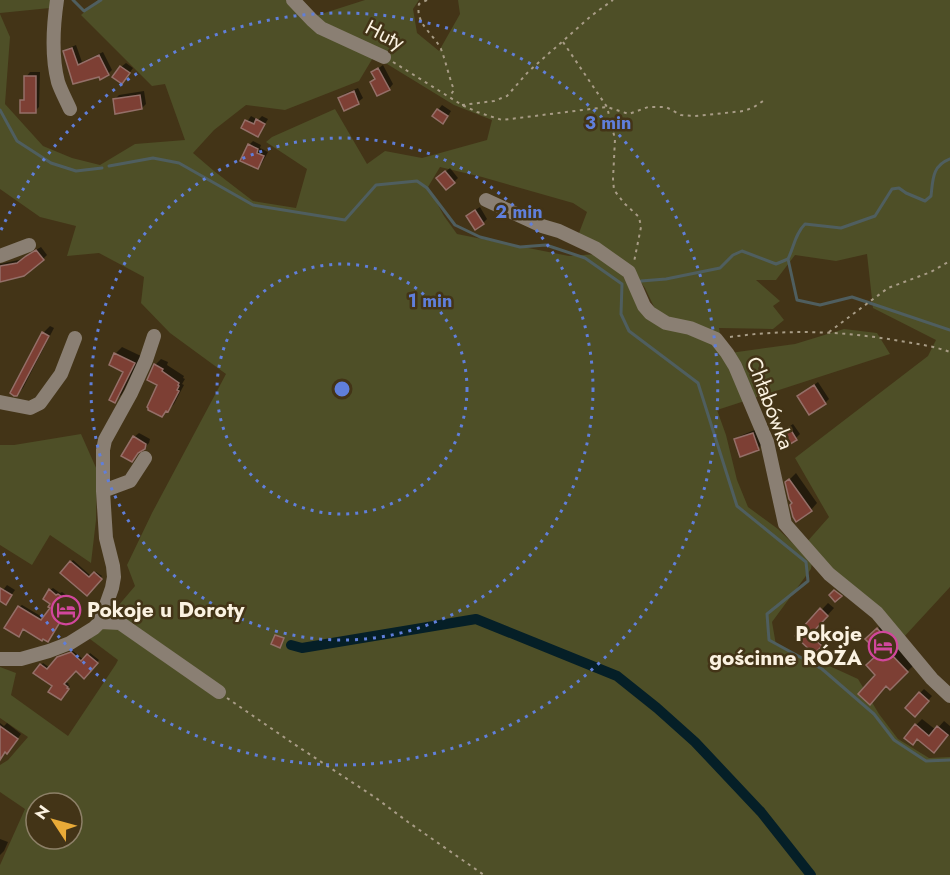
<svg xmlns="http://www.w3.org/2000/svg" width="950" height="875" viewBox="0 0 950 875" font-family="Jost,sans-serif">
  <rect width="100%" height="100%" fill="#433417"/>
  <path fill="#4e4f27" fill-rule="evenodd" d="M0,0H52L50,8L0,13Z
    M98,0H290L315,16L365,0H419L413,9L417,33L439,51L460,14L458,0H950V587L903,638L833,575L806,543L829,517L795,458L928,356L936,340L873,308L867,254L836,261L795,255L776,280H756L780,301L773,306L784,320L773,329L719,328L723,354L795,344L844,329L877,333L890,354L717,410L726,435L737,480L748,507L778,529L812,562L811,569L772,622L776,645L796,655L823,663L858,679L879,714L898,739L929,758L950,757V875H0V865L25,809L0,792V765L8,760L28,737L0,718V667L16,673L11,695L68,736L116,664L118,660L90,639L135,586L127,565L152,513L226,374L170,333L141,303L144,277L99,253L67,256L76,226L40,217L0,189V14L10,37L5,104L43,146L72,158L100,165L135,144L185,140L165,84L152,86L81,15ZM374,56L454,105L492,120L487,140L422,158L385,151L367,164L335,109L272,137L266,142L307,169L296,208L253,201L214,171L193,153L214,130L246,105L285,110L359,81ZM440,167L482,177L573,203L587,212L579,233L632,270L645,288L655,309L638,305L622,274L597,254L569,256L457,234L444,216L428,187ZM36,803H72V839H36Z
    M81,434L97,470L96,520L91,563L50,535L32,565L0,545V445H14Z"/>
  <path fill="#0007" d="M76,45L82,62L103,52L112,70L108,74L74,82L65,51L69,48Z
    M126,63L133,68L126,78L121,67Z
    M383,65L393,84L389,89L372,82L376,78L373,72Z
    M30,72H40L39,107L35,111L22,101L26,97V77Z
    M358,88L363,98L358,102L344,109L340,98L344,94Z
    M144,91L146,104L142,108L114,100L119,95Z
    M442,105L451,111L447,118L438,110Z
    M251,116L258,120L262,116L268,119L261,131L257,136L243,128Z
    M253,141L261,145L260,148L268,152L262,163L258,168L249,145Z
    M450,168L458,178L454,182L443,174Z
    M480,207L487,219L483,223L472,212Z
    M41,247L47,255L43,259L0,280V264L23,259L32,252Z
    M50,326L54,328L23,388L17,394L43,333Z
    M122,347L141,356L122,394L115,401L125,371L111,364L115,354Z
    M161,359L168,362L167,365L184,376L183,378L185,379L182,384L184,385L174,404L168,410L159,384L155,365Z
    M818,382L829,399L825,403L799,396Z
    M793,424L800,434L796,438L776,436Z
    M757,429L762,444L758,449L735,440L740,436Z
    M139,433L150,439L149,443L144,448L134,437Z
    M796,473L817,503L811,510L794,503L787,482Z
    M73,560L92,577L96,572L102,576L87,594L62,573Z
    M7,585L15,590L6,603L0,599V594Z
    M53,588L60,593L62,592L78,604L69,616H64L24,628L21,633L19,607L22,605L44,618L52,608L50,590Z
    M828,603L834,608L816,628L827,638L814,652L797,636Z
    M884,623L900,641L896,646L914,665L890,688L877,674L881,653L867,639Z
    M73,651L84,660L90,653L99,660L84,677L76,669L65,681L69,684L68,685L70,686L63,696L54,686L41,665L43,663L50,668L61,656Z
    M924,689L932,696L919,711L920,693Z
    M922,719L936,730L944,721L950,726V736L948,734L934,751L916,725Z
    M0,723L4,726L7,723L21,734L11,748L0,754Z
    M0,839L8,842L4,851L0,855Z"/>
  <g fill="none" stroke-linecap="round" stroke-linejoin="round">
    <path stroke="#4f5e5f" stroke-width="3" d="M73,0L84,11L101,0
      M0,110L17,141L51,163L76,171L102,168
      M109,166L153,158L179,163L253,205L345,220L376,185L417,181L427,188L455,225L480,237L520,247L546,245L585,258L622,284L621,314L629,331L698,383L737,506L806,562L808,581L767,614L769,640L822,669L874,714L894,740L926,761L950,760
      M788,259L797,300L820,305L852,297L950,330
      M641,281L666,279L720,268L733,255L742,251L776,264L788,259C794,247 795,234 805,224L841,228L875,216L892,189L899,188L906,193L925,201L931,196C933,179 932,166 950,159"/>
    <path stroke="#051f27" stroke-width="10" d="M291,645L302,648L476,619L617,676L657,708L695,742L761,812L811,875"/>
  </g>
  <path fill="#7d3f34" stroke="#946f68" stroke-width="1.5" d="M72,48L78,65L99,55L109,75L100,80L99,77L73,84L63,51Z
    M120,66L130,73L122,84L112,77Z
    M378,68L390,90L377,96L370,82L375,79L371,72Z
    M24,76H36V113H20V100H24Z
    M354,91L359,104L344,111L338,98Z
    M140,95L142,109L115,114L113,99Z
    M437,109L448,116L443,124L432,116Z
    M256,119L265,124L258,137L241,128L245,120L254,124Z
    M248,144L258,149L257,153L264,156L258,169L240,161Z
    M445,171L455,183L446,190L436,178Z
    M475,210L484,224L475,230L466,216Z
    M36,250L44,260L24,276L0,282V266L17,263L26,256Z
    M42,332L49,336L17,396H14L10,393Z
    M114,353L135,363L115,403L109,400L123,372L109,365Z
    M154,364L163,369L162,371L179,383L178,385L179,386L177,390L179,391L168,412L166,411L162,417L148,410V408L147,407L157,385L147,380Z
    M814,385L826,404L809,415L797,396Z
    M789,427L797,440L782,449L774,436Z
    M753,433L759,450L740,457L734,439Z
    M133,436L146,444L145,449L138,453L132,462L121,456Z
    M789,479L812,511L796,522L793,517L790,505L792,503L789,499L785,482Z
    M70,561L89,577L94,572L102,579L87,596L60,573Z
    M0,588L12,595L6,605L0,601Z
    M49,589L56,595L58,594L77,607L67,620L63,617L48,642L43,639L42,641L23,629L19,637L4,628L18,606L41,620L50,608L48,607L50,604L43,599Z
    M834,590L842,596L835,602L829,595Z
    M820,608L828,616L810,635L822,646L814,654L795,636Z
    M877,628L895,649L890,653L908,672L890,690L886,686L870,705L858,694L875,675L866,665L879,653L865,639Z
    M275,635L284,638L280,648L271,644Z
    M71,652L81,661L87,654L98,663L84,679L76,671L64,684L68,687L67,688L69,689L61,700L48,692L52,686L33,673L40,664L47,669L57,657Z
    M919,692L929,701L915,717L905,708Z
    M915,724L929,736L937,726L948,735L934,753L917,739L913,745L904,738Z
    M0,726L18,739L7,754L5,752L0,760Z"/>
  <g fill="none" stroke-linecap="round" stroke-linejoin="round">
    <path stroke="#a89c86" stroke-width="2" stroke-dasharray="3 4.5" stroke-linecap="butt" d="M427,0L419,4C415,24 433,33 441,49C446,62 449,77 454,90L449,97
      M563,42L607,107L615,139L613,179L614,190L624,203L639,217L641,227L634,262
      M393,62L462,105L477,112L502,120L607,107L629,114L648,107H666L681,115L695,116L744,111L754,107L766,99
      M462,105L494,101L507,96L528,72L591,16L613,0
      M829,332L888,288L931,272L950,261
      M730,337C787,329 844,331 900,341C917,344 934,346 950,352
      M227,698L294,744L376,798L408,822L484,875"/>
    <path stroke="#8a7f73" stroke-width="14" d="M57,0C53,27 51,55 58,82C61,91 66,100 70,109
      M293,0L312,20L321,28L384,57
      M486,200L542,226L559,231L595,248L629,272L644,306L650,313L666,323L690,328L716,339L727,353L735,366L767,442L785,524L829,574L877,613L932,679L950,696
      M0,256L29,245
      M0,402L30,408L40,403L61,374L75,338
      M103,491L130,481L145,458
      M100,622L120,623L219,692
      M0,659H21L49,651L70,643L94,628L100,622L112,588L114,577L113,566L106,538L103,491V450L105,440L131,393L146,360L154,336"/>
  </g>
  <g fill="none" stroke="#607fdb" stroke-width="3" stroke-dasharray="3 6">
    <circle cx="342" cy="389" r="125"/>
    <circle cx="342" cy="389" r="251"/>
    <path d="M1 230A376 376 0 1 1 1 548"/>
  </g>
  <defs>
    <g id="hotel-ring" transform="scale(1.5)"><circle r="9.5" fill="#433417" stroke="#d1479c" stroke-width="1.5"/><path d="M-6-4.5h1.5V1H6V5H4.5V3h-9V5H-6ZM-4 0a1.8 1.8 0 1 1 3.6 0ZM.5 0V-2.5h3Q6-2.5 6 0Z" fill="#d1479c"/></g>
  </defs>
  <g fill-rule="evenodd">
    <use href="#hotel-ring" x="66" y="610"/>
    <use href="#hotel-ring" x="883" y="646"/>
  </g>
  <g text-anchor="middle" stroke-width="5" stroke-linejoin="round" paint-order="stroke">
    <g font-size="21" fill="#fbf2e1" stroke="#433417">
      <text transform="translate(385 35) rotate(27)" y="7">Huty</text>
      <text transform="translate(770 403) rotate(69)" y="7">Chłabówka</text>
    </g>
    <g font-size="21" font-weight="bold" fill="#fbf2e1" stroke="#433417" text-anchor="start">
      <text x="87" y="617">Pokoje u Doroty</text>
      <text x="862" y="641" text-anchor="end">Pokoje<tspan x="862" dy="24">gościnne RÓŻA</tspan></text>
    </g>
  </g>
  <circle cx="342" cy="389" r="9" fill="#607fdb" stroke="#433417" stroke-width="3"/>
  <g font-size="18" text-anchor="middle" font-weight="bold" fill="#607fdb" stroke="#433417" stroke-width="5" stroke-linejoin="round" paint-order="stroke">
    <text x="608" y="129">3 min</text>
    <text x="519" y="218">2 min</text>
    <text x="430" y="307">1 min</text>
  </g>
  <g transform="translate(54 821) rotate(306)"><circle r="28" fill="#433417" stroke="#8d8068" stroke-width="1.5"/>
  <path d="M0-4.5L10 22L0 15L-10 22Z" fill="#e9ab38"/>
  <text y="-9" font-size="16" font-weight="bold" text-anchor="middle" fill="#fbf2e1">N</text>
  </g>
</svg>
